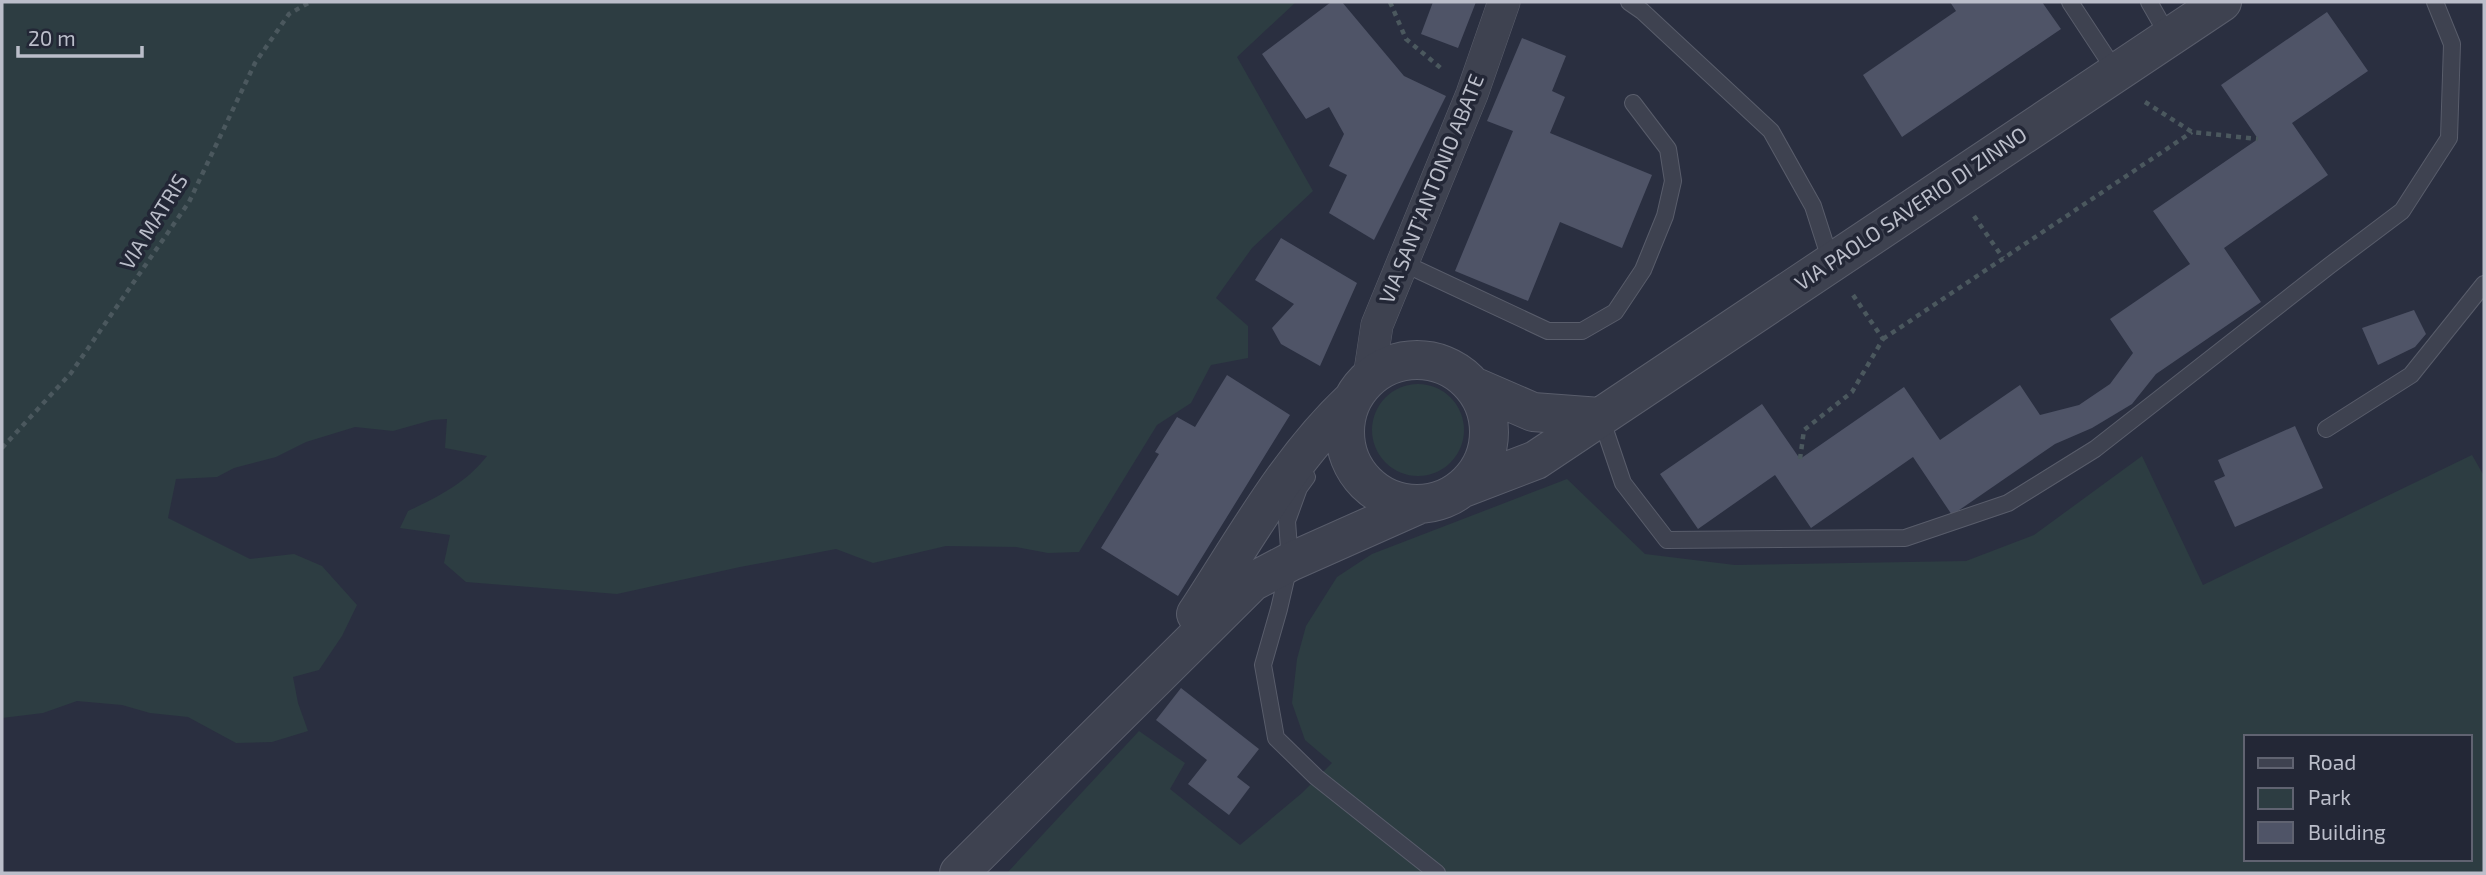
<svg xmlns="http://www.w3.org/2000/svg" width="2486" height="875" viewBox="0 0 2486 875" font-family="'Exo 2',sans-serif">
  <rect width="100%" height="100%" fill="#2a2f40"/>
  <path fill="#2d3d42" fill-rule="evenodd" d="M2,2H1296L1237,57L1313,191L1252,248L1216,298L1248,326V358L1211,365L1191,403L1157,425L1079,552L1048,553L1016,547L946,546L873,563L836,549L740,567L617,594L466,582L444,563L450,535L400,528L408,511C438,497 466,483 487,456L445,448L447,419L432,420L393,431L355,427L306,442L276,457L234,468L217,477L176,479L168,518L250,559L294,554L322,566L357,605L342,636L319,670L293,677L298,703L308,731L272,742L236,743L188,717L150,713L122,705L77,701L43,713L2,718Z
    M1372 430a46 46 0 1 1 92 0a46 46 0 1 1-92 0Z
    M2472,455L2484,476V873H1007L1139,731L1185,763L1170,789L1240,845L1302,793L1332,763L1305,740L1292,703L1297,659L1306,626L1337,577L1372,554L1567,479L1645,554L1735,565L1966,561L2034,535L2142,456L2203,585ZM2246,737H2470V859H2246Z"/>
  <path fill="#4f5467" d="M1331,2H1342L1404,76L1446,96L1374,240L1329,213L1347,175L1329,166L1344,134L1329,107L1306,119L1262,54Z
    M1433,2H1476L1458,48L1421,34Z
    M1950,2H2042L2061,29L1902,137L1863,75L1956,11Z
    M2327,12L2368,71L2292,123L2328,175L2224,248L2261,302L2156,374L2132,404L2092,428L2055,444L1952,515L1913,457L1811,528L1775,475L1698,529L1660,474L1762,404L1800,459L1904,387L1940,440L2020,385L2040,415L2079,405L2110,384L2133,353L2110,319L2190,264L2153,211L2258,139L2221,85Z
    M1522,38L1566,56L1552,91L1565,97L1550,133L1652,175L1622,248L1560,222L1528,301L1455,271L1513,131L1487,121Z
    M1281,238L1357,283L1320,366L1281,344L1272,328L1294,304L1255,280Z
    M2414,310L2426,334L2415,347L2378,365L2362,328Z
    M1227,375L1290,415L1178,596L1101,548L1159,454L1155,452L1177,417L1195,427Z
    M2295,426L2323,488L2235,527L2214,481L2225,476L2218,460Z
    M1181,688L1259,749L1237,777L1250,787L1229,815L1188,784L1207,760L1156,720Z"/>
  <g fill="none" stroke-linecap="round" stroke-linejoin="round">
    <g stroke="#595d6b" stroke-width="18">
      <path id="service" d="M1629,2L1642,11L1771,131L1813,206L1831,262
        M2070,2L2116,72
        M2149,2L2169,37
        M1403,263L1548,331H1582L1615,312L1643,270L1665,216L1673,181L1668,149L1633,103
        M1601,418L1623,483L1667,540L1905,538L2008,503L2095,449L2329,266L2402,211L2449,138L2452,44L2435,2
        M2326,429L2411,375L2484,284
        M1307,477L1299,488L1287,521L1290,562L1279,609L1263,665L1276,738L1316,777L1437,873"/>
    </g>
    <g stroke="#595d6b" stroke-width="33">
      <path id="minor" d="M1369,378L1377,325L1472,94L1504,2"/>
    </g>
    <g stroke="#595d6b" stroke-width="40">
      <path id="tertiary" d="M1345 432a72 72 0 1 1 144 0a72 72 0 1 1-144 0Z
        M1473,386L1533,412L1600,417
        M1463,488L1536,460L2222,2
        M1196,614C1244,541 1288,460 1352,400
        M959,873L1252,582L1290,562L1418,505"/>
    </g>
    <path stroke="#4b585e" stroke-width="4.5" stroke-dasharray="5 5" stroke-linecap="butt" d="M1390,2L1406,39L1442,69
      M2145,102L2192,132L2258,139
      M1974,216L2003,258
      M1883,339L2192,132
      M2,448L71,373L189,202L255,63L289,14L310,2
      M1800,459L1804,430L1852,392L1883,339L1853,295"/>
    <use href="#service" stroke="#3e4250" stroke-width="16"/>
    <use href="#minor" stroke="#3e4250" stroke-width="32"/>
    <use href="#tertiary" stroke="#3e4250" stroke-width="38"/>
  </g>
  <g text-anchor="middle" stroke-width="7" stroke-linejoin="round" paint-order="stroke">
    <g font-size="21" fill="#bbbeca" stroke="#232736">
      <text transform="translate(1432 189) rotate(-68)" y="7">VIA SANT'ANTONIO ABATE</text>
      <text transform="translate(1911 209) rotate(-34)" y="7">VIA PAOLO SAVERIO DI ZINNO</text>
      <text transform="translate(154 222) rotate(-58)" y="7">VIA MATRIS</text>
    </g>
  </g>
  <rect width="2486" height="875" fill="none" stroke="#bbbeca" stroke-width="7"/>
  <rect x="2244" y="735" width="228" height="126" fill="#232736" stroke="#606371" stroke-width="2"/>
  <rect x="2258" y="758" width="35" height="10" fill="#3e4250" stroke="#606371" stroke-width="2"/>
  <text x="2308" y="770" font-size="21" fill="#bbbeca">Road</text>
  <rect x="2258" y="788" width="35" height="21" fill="#2d3d42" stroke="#606371" stroke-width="2"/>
  <text x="2308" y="805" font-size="21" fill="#bbbeca">Park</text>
  <rect x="2258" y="822" width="35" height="21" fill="#4f5467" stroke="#606371" stroke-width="2"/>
  <text x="2308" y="840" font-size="21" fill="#bbbeca">Building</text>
  <path d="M18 46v10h124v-10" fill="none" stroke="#bbbeca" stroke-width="3.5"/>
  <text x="28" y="46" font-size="21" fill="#bbbeca" stroke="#232736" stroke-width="5" paint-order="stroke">20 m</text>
</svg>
